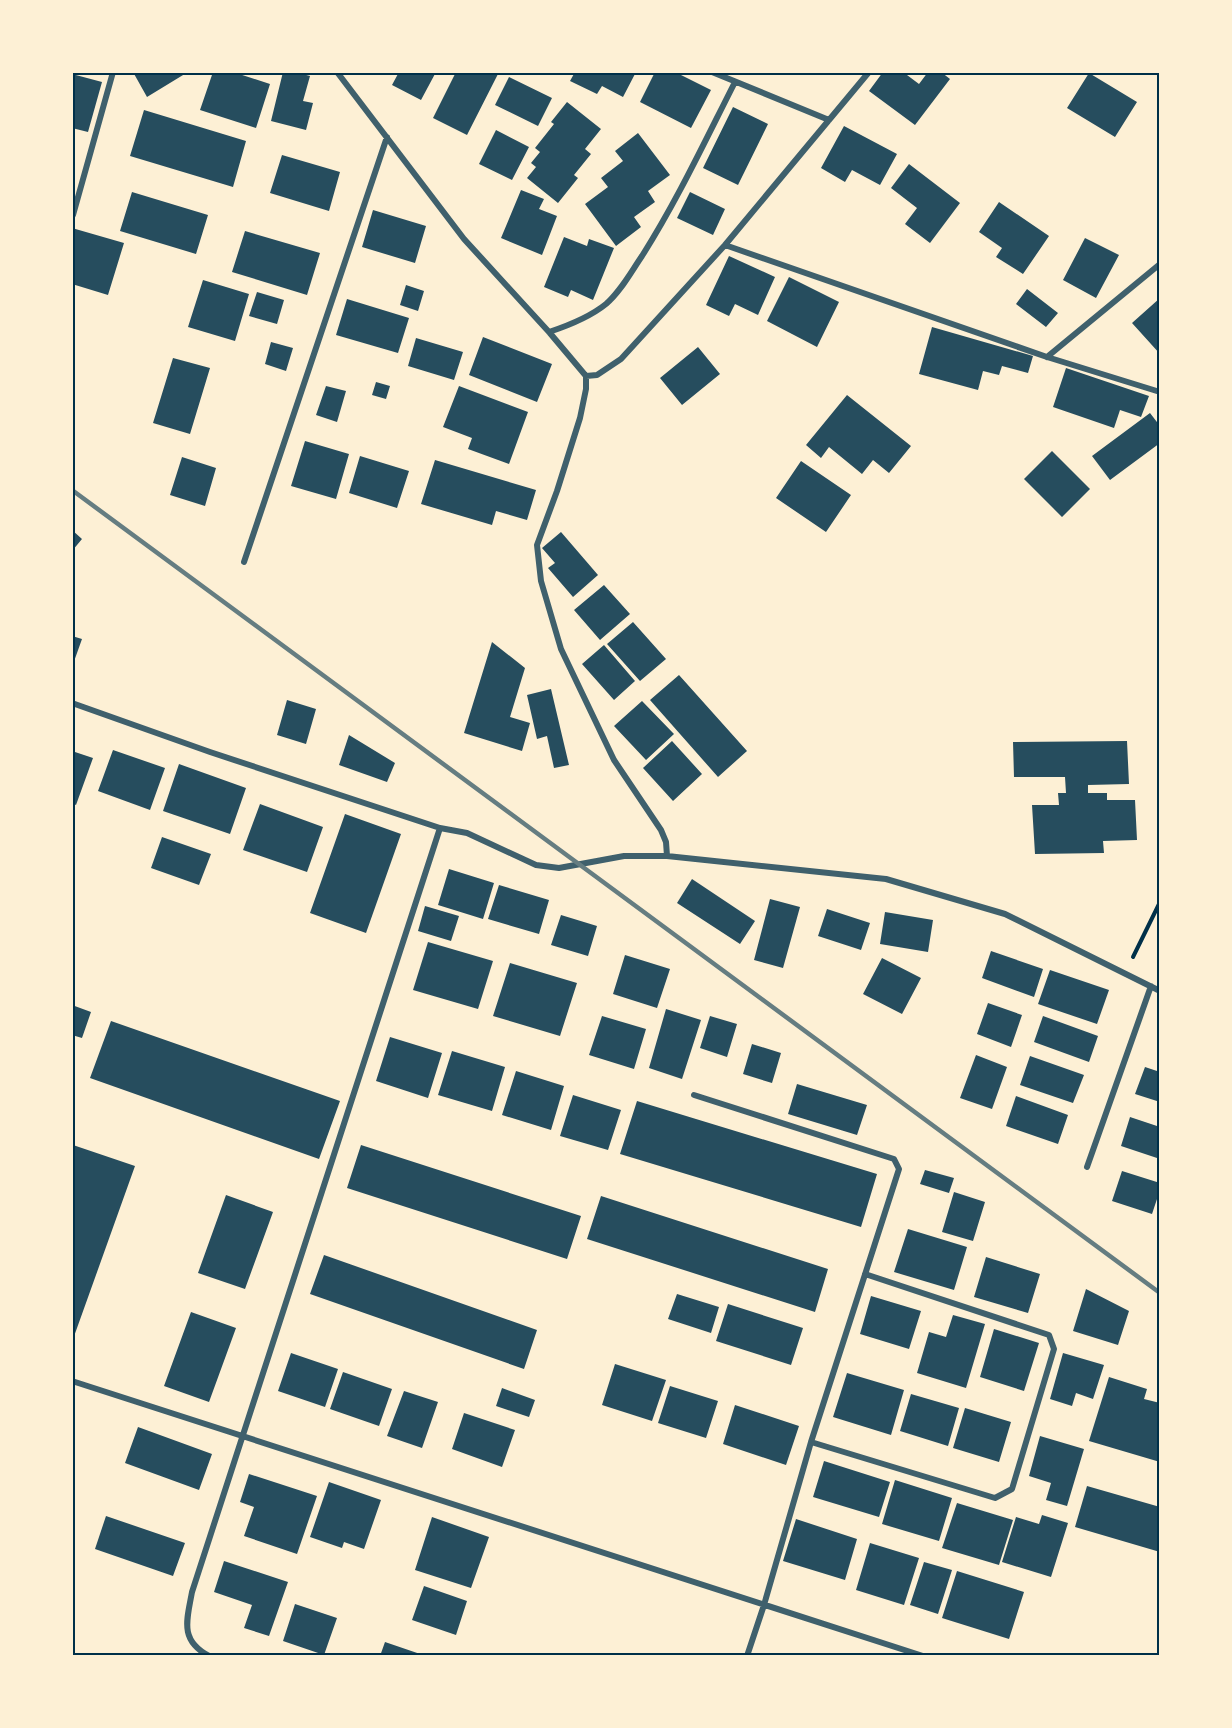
<svg xmlns="http://www.w3.org/2000/svg" width="1232" height="1728" viewBox="0 0 1232 1728" font-family="Ubuntu,sans-serif">
  <rect width="100%" height="100%" fill="#fdf0d5"/>
  <path fill="#264d5e" d="M133,72H188L147,97Z
    M213,72H233L270,84L256,128L200,110Z
    M283,72H295L310,76L303,101L313,103L306,130L271,121Z
    M399,72H436L421,100L392,85Z
    M456,72H493L498,74L467,135L433,118Z
    M575,72H636L623,97L602,86L597,94L570,81Z
    M655,72H675L711,90L691,128L640,102Z
    M883,72H903L919,84L928,72H941L950,79L915,125L869,91Z
    M1089,73L1137,102L1115,137L1067,108Z
    M72,74L102,82L88,132L72,128Z
    M509,77L552,98L538,126L495,105Z
    M567,102L601,129L585,149L591,154L574,175L578,178L558,203L527,178L536,167L531,163L540,152L535,148L554,124L551,122Z
    M733,107L768,124L738,185L703,168Z
    M144,110L246,141L233,187L130,156Z
    M844,126L897,154L880,185L852,170L845,182L821,168Z
    M496,130L529,147L512,180L479,164Z
    M638,133L670,175L648,191L655,202L634,217L641,227L616,246L585,204L608,187L601,178L623,161L615,151Z
    M282,155L340,172L329,211L270,193Z
    M909,164L960,203L930,243L905,224L917,208L891,188Z
    M521,190L544,199L539,209L557,216L542,255L501,238Z
    M132,192L208,215L196,254L120,231Z
    M690,192L725,209L713,235L677,218Z
    M999,202L1049,236L1023,274L996,257L1002,248L979,232Z
    M373,210L426,226L415,263L362,247Z
    M72,228L124,243L108,295L72,284Z
    M245,231L320,253L307,295L232,272Z
    M564,237L587,246L589,239L614,248L593,300L571,290L568,297L544,287Z
    M1085,238L1119,255L1096,298L1063,280Z
    M729,256L775,277L758,315L735,304L729,316L706,305Z
    M789,277L839,302L817,347L767,321Z
    M203,280L249,294L235,341L188,327Z
    M406,285L424,291L418,311L400,305Z
    M1027,289L1058,313L1046,327L1016,304Z
    M257,292L284,300L277,324L249,316Z
    M1160,298V354L1132,323Z
    M347,299L409,318L398,353L336,335Z
    M932,327L1033,356L1028,373L1002,366L999,375L983,371L978,390L919,374Z
    M483,337L552,364L537,402L469,375Z
    M416,338L463,352L454,380L408,366Z
    M271,342L293,348L286,371L265,364Z
    M698,347L720,374L682,405L660,378Z
    M173,358L210,368L190,434L153,423Z
    M1066,368L1149,396L1141,417L1120,410L1114,428L1053,407Z
    M376,382L390,386L386,399L372,395Z
    M326,386L346,391L337,422L316,415Z
    M459,386L528,412L509,464L468,449L472,438L443,427Z
    M847,395L911,446L889,473L873,460L862,474L829,447L821,458L806,445Z
    M1150,413L1160,426V443L1110,480L1092,456Z
    M305,441L349,454L336,499L291,486Z
    M1052,451L1090,489L1062,517L1024,479Z
    M360,456L409,471L397,508L349,493Z
    M182,457L216,468L205,506L170,495Z
    M435,460L536,490L527,520L496,511L492,525L421,504Z
    M801,461L851,495L826,532L776,498Z
    M72,530L82,539L72,551Z
    M561,532L598,575L573,597L548,568L555,563L542,548Z
    M604,585L630,614L600,640L574,610Z
    M633,622L666,659L640,681L607,644Z
    M72,636L82,639L72,667Z
    M492,642L525,668L510,717L530,723L522,751L464,733Z
    M604,645L635,681L614,700L582,664Z
    M679,675L747,751L718,777L650,700Z
    M551,689L569,765L554,768L547,736L537,739L527,695Z
    M287,700L316,709L306,744L277,735Z
    M642,701L674,734L646,760L614,726Z
    M349,735L395,763L387,782L339,765Z
    M672,741L702,774L673,801L643,768Z
    M1127,741L1129,784L1088,785V793H1107V800H1135L1137,840L1103,841L1104,853L1035,854L1032,805H1059L1058,793H1066L1065,777H1014L1013,742Z
    M113,750L165,768L150,810L98,791Z
    M72,751L93,758L76,805L72,803Z
    M179,764L246,788L230,834L163,811Z
    M260,804L323,827L307,872L243,850Z
    M345,814L401,834L366,933L310,913Z
    M162,837L211,854L199,885L151,868Z
    M449,869L494,883L483,919L438,905Z
    M692,879L755,921L740,944L677,903Z
    M499,885L549,900L539,934L488,919Z
    M770,899L800,907L783,968L754,960Z
    M425,906L459,916L451,941L418,931Z
    M827,909L870,923L861,950L818,936Z
    M885,912L933,920L928,952L880,944Z
    M561,915L597,926L588,956L551,945Z
    M428,942L493,961L478,1009L413,990Z
    M991,951L1043,969L1034,997L982,978Z
    M625,955L670,969L657,1008L613,994Z
    M882,958L921,978L902,1014L863,994Z
    M510,963L577,983L560,1036L493,1016Z
    M1050,970L1109,990L1097,1024L1038,1004Z
    M988,1003L1022,1015L1011,1047L977,1034Z
    M72,1005L91,1012L82,1038L72,1035Z
    M666,1009L701,1020L682,1079L649,1068Z
    M602,1016L646,1029L634,1069L589,1055Z
    M710,1016L737,1024L727,1057L700,1048Z
    M1043,1016L1098,1036L1089,1062L1034,1042Z
    M111,1021L340,1101L319,1159L90,1078Z
    M390,1037L442,1053L428,1098L376,1081Z
    M752,1044L781,1053L772,1083L743,1074Z
    M452,1051L505,1067L492,1111L438,1095Z
    M976,1055L1007,1067L992,1109L960,1098Z
    M1030,1056L1084,1075L1073,1103L1020,1085Z
    M1145,1067L1160,1072V1102L1135,1094Z
    M516,1071L564,1086L551,1130L502,1115Z
    M797,1084L867,1105L857,1135L788,1114Z
    M573,1095L621,1110L608,1150L560,1136Z
    M1016,1096L1068,1115L1058,1144L1006,1126Z
    M637,1101L877,1174L861,1227L620,1154Z
    M1130,1117L1160,1127V1159L1121,1146Z
    M73,1145L135,1166L72,1342V1149Z
    M361,1145L581,1216L567,1259L347,1188Z
    M925,1170L954,1178L949,1193L920,1184Z
    M1122,1171L1160,1183V1190L1152,1214L1112,1201Z
    M954,1192L985,1202L973,1241L942,1232Z
    M226,1195L273,1212L245,1289L198,1273Z
    M601,1196L828,1269L815,1312L587,1239Z
    M908,1229L967,1247L954,1290L894,1272Z
    M324,1255L537,1330L524,1369L310,1294Z
    M986,1257L1040,1274L1028,1313L974,1297Z
    M1086,1289L1129,1311L1118,1345L1073,1331Z
    M677,1294L719,1307L711,1333L668,1319Z
    M871,1296L921,1311L909,1349L860,1334Z
    M728,1304L803,1328L791,1365L716,1341Z
    M191,1312L236,1328L209,1402L164,1386Z
    M953,1315L985,1324L966,1388L917,1373L929,1332L946,1337Z
    M994,1329L1039,1343L1024,1391L980,1377Z
    M291,1353L338,1369L325,1407L278,1391Z
    M1063,1353L1104,1365L1093,1399L1076,1393L1072,1406L1050,1399Z
    M615,1364L666,1380L652,1421L602,1405Z
    M343,1372L392,1389L379,1426L330,1409Z
    M847,1373L904,1390L891,1435L833,1417Z
    M1109,1377L1147,1389L1144,1399L1160,1403V1462L1089,1441Z
    M670,1386L718,1401L706,1438L658,1423Z
    M502,1388L535,1400L529,1417L496,1406Z
    M404,1391L438,1402L422,1448L387,1436Z
    M911,1394L959,1408L948,1446L900,1431Z
    M735,1405L799,1426L786,1465L723,1444Z
    M965,1408L1011,1422L999,1462L953,1448Z
    M464,1413L515,1430L502,1467L452,1449Z
    M138,1427L212,1454L199,1490L125,1463Z
    M1040,1436L1084,1449L1067,1506L1046,1500L1051,1483L1029,1476Z
    M824,1461L890,1482L879,1517L813,1497Z
    M249,1474L317,1496L297,1554L244,1536L254,1507L240,1502Z
    M895,1480L952,1498L939,1541L882,1524Z
    M329,1482L381,1500L364,1549L344,1542L342,1548L310,1537Z
    M1087,1486L1160,1507V1552L1075,1527Z
    M957,1503L1013,1520L999,1565L942,1548Z
    M1042,1515L1068,1523L1051,1577L1002,1562L1016,1517L1039,1524Z
    M106,1516L185,1543L173,1576L95,1549Z
    M432,1517L489,1537L471,1588L415,1570Z
    M796,1519L857,1539L845,1580L783,1561Z
    M870,1543L919,1558L904,1605L856,1590Z
    M224,1561L288,1582L269,1636L244,1628L252,1605L214,1592Z
    M924,1562L952,1570L938,1614L910,1605Z
    M957,1571L1024,1592L1009,1639L942,1618Z
    M424,1586L467,1601L456,1635L412,1620Z
    M295,1604L337,1618L324,1655L283,1641Z
    M385,1642L426,1656H380Z"/>
  <g fill="none" stroke-linecap="round" stroke-linejoin="round">
    <path stroke="#003049" stroke-width="4" d="M1133,957L1160,902"/>
    <path stroke="#3f606c" stroke-width="6" d="M337,72L464,239L549,332L586,376V389L580,418L557,491L537,545L541,581L561,649L614,760L661,830L666,842L667,856
      M712,72L829,120
      M73,215L113,72
      M725,245L1047,357L1160,392
      M549,332C570,325 590,317 606,304C621,291 631,272 642,256C677,201 705,141 735,82
      M1047,357L1160,264
      M586,376L597,375L621,359L725,245L869,72
      M244,562L387,137
      M72,703L210,752L440,828L467,833L536,865L559,868L624,856H667L886,879L1005,914L1160,991
      M694,1095L894,1159L899,1169L811,1442L764,1605L747,1656
      M1087,1167L1151,986
      M72,1381L923,1656
      M811,1442L995,1498L1012,1489L1054,1349L1049,1335L865,1274
      M209,1656C179,1640 187,1620 192,1592L440,828"/>
    <path stroke="#657d81" stroke-width="4.5" d="M72,490L1160,1293"/>
  </g>
  <rect width="1232" height="1728" fill="none" stroke="#fdf0d5" stroke-width="147"/>
  <rect x="74" y="74" width="1084" height="1580" fill="none" stroke="#003049" stroke-width="2"/>
</svg>
